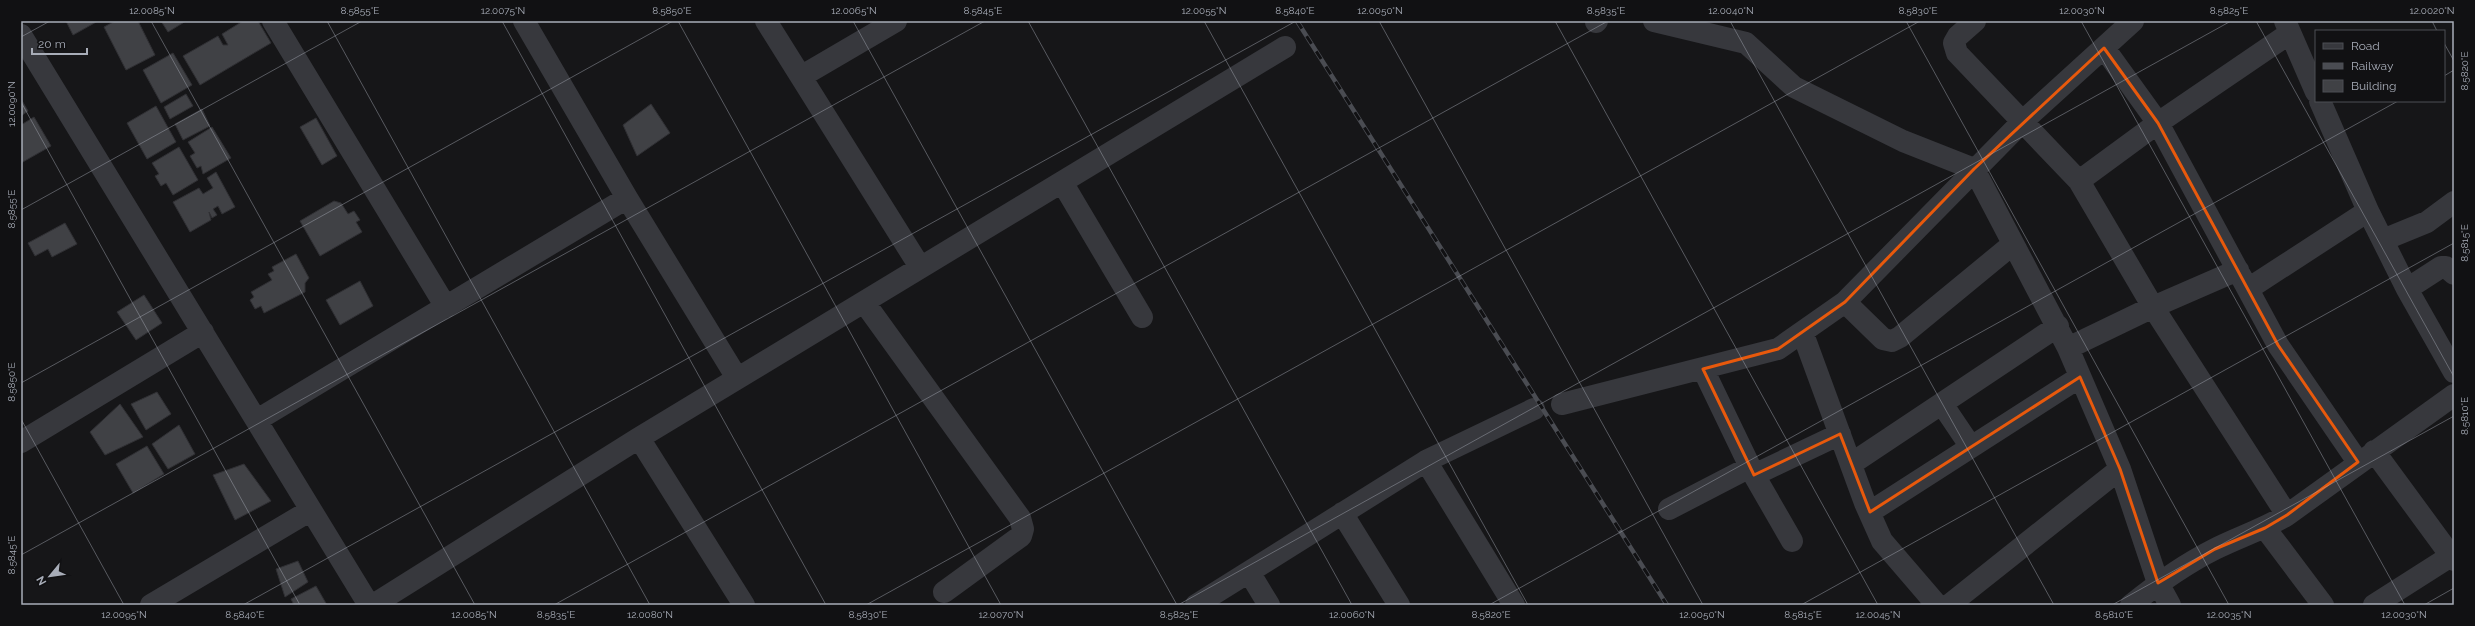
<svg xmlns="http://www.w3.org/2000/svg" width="2475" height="626" viewBox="0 0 2475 626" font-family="Raleway,sans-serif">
  <rect width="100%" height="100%" fill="#161618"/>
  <path fill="#404145" stroke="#303034" d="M66,21H98L73,35Z
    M115,21H138L155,55L126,70L104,27Z
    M161,21H186L168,32Z
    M243,21H258L271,43L200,85L183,56L218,36L223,45H228L222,34Z
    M173,53L192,85L161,103L143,70Z
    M186,94L193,106L170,119L164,107Z
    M21,99L28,111L21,116Z
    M651,104L670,133L637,156L623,125Z
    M156,106L176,142L147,159L127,123Z
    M202,109L210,126L183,140L175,124Z
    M34,117L51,146L21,163V125Z
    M316,118L337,156L322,165L300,127Z
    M212,127L231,158L203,174L201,166L197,168L190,156L195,153L188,142Z
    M179,147L198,180L173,195L166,183L161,186L155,176L159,174L152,163Z
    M216,172L235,207L222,214L218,206L213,209L217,215L212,218L209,212L211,220L190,232L173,202L199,188L203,194L213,188L207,178Z
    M334,201L341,203L348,214L354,211L360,220L356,222L362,232L320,256L300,221Z
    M65,223L77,244L52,257L48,249L35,256L28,243Z
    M296,254L309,278L305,283V292L264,313L261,306L255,309L250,300L254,297L251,292L272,280L268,274L274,271L272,267Z
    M360,281L373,306L340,325L326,300Z
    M144,295L162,323L136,340L117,312Z
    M157,392L171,414L146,430L131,404Z
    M120,404L143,437L105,455L90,432Z
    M179,425L195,454L168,469L152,444Z
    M147,446L164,474L133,493L116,464Z
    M244,464L271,501L235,520L213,475Z
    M298,561L308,582L285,597L276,569Z
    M316,586L327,605H294L291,599Z"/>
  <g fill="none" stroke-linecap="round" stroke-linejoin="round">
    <path stroke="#37383d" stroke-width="22" d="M273,21L446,307
      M524,21L627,198L737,378
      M766,21L920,267
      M1654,21L1746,43L1794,87L1903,141L1974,169L2068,348L2120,469L2158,583L2170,605
      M1975,21L1958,36L1954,43L1957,53L2079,181L2153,307L2287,515
      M2285,21L2316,92
      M1596,22L1597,21
      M21,35L369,605
      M2104,48L2158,123L2278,345L2358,462
      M802,76L896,21
      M2320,101L2368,211L2407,289L2454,372
      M2079,181L2158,123L2290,33
      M1062,182L1142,317
      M2383,240L2427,222L2454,202
      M2248,289L2368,211
      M2407,289L2441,267H2446L2454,274
      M864,302L1020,518L1023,529L1021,536L944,592
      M1845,302L1883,339L1892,341L1900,337L2013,244
      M1803,334L1865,503L1882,541L1937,605
      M2068,348L2153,307L2238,270
      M1703,369L1754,475L1792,541
      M1562,404L1778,349L1845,302L2023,121L2133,21
      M1942,404L1971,447
      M257,420L627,198
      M639,438L744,605
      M21,442L203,332
      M2374,451L2454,560
      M1426,461L1514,605
      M1851,464L2058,326
      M1754,475L1840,434
      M1669,509L1750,467
      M1870,512L2080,377
      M1342,513L1399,605
      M2265,528L2323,605
      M1249,572L1269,605
      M151,605L311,510
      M373,605L639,438L1285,47
      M1196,605L1426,461L1534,409
      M1949,605L2120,469
      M2131,605C2157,584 2185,564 2215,549C2239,537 2264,529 2287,515L2454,395
      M2374,605L2454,554"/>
    <g stroke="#4a4c52" stroke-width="4.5">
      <path id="rail" d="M1297,21L1667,605"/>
    </g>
    <use href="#rail" stroke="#111113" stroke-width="3" stroke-dasharray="9" stroke-linecap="butt"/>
  </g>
  <path fill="none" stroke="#e8590c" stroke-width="3" stroke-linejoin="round" d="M2104,48L2158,123L2278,345L2358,462L2287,515L2265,528L2215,549L2158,583L2120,469L2080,377L1870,512L1840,434L1754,475L1703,369L1778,349L1845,302L1974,169Z"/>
  <path fill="none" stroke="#a8adb8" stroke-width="1" stroke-opacity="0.45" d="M151,21L475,605M327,21L650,605M502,21L826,605M678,21L1001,605M853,21L1177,605M1028,21L1352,605M1204,21L1528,605M1379,21L1703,605M1555,21L1878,605M1730,21L2054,605M1906,21L2229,605M2081,21L2405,605M2256,21L2454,377M2432,21L2437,31M21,37L50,21M2444,43L2454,61M2444,76L2454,70M21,102L300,605M21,210L362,21M21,383L673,21M21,419L124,605M21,555L985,21M243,605L1296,21M554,605L1608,21M866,605L1920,21M1178,605L2231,21M1489,605L2398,101M1801,605L2454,243M2112,605L2454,416M2424,605L2454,588"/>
  <rect width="2475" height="626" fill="none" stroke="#111113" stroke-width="44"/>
  <rect x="2315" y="30" width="130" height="72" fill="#111113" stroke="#4d4f55"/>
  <rect x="2323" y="43" width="20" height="6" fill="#37383d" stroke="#4d4f55"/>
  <text x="2351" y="50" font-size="12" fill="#a8adb8">Road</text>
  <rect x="2323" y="63" width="20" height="6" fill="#4a4c52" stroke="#4d4f55"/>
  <text x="2351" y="70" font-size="12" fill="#a8adb8">Railway</text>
  <rect x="2323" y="80" width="20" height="12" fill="#404145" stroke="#4d4f55"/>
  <text x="2351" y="90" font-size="12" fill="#a8adb8">Building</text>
  <g transform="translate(50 576) rotate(241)" stroke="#111113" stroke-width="3" paint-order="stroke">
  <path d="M0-3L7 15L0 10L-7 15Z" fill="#a8adb8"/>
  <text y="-6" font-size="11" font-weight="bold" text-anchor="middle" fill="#a8adb8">N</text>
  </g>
  <path d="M32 48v6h55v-6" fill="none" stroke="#a8adb8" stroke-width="2"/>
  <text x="38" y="48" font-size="12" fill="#a8adb8" stroke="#111113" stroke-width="3" paint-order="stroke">20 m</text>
  <rect x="22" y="22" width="2431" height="582" fill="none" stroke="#a8adb8" stroke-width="1.5"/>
  <g font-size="10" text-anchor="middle" fill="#a8adb8">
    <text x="152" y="14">12.0085°N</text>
    <text x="360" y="14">8.5855°E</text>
    <text x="503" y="14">12.0075°N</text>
    <text x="672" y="14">8.5850°E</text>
    <text x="854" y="14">12.0065°N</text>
    <text x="983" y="14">8.5845°E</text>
    <text x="1204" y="14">12.0055°N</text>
    <text x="1295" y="14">8.5840°E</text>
    <text x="1380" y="14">12.0050°N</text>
    <text x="1606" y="14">8.5835°E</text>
    <text x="1731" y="14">12.0040°N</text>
    <text x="1918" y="14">8.5830°E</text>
    <text x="2082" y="14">12.0030°N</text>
    <text x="2229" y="14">8.5825°E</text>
    <text x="2432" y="14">12.0020°N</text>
    <text transform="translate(2464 71) rotate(-90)" y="4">8.5820°E</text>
    <text transform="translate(11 104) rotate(-90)" y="4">12.0090°N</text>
    <text transform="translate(11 209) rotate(-90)" y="4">8.5855°E</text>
    <text transform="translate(2464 243) rotate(-90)" y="4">8.5815°E</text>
    <text transform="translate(11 382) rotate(-90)" y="4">8.5850°E</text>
    <text transform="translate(2464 416) rotate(-90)" y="4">8.5810°E</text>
    <text transform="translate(11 555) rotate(-90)" y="4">8.5845°E</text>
    <text x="124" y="618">12.0095°N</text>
    <text x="245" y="618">8.5840°E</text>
    <text x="474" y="618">12.0085°N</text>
    <text x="556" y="618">8.5835°E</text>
    <text x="650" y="618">12.0080°N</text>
    <text x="868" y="618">8.5830°E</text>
    <text x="1001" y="618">12.0070°N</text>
    <text x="1179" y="618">8.5825°E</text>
    <text x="1352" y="618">12.0060°N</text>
    <text x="1491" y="618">8.5820°E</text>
    <text x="1702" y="618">12.0050°N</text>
    <text x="1803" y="618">8.5815°E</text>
    <text x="1878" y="618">12.0045°N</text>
    <text x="2114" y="618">8.5810°E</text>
    <text x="2229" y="618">12.0035°N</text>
    <text x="2404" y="618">12.0030°N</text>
  </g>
</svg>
